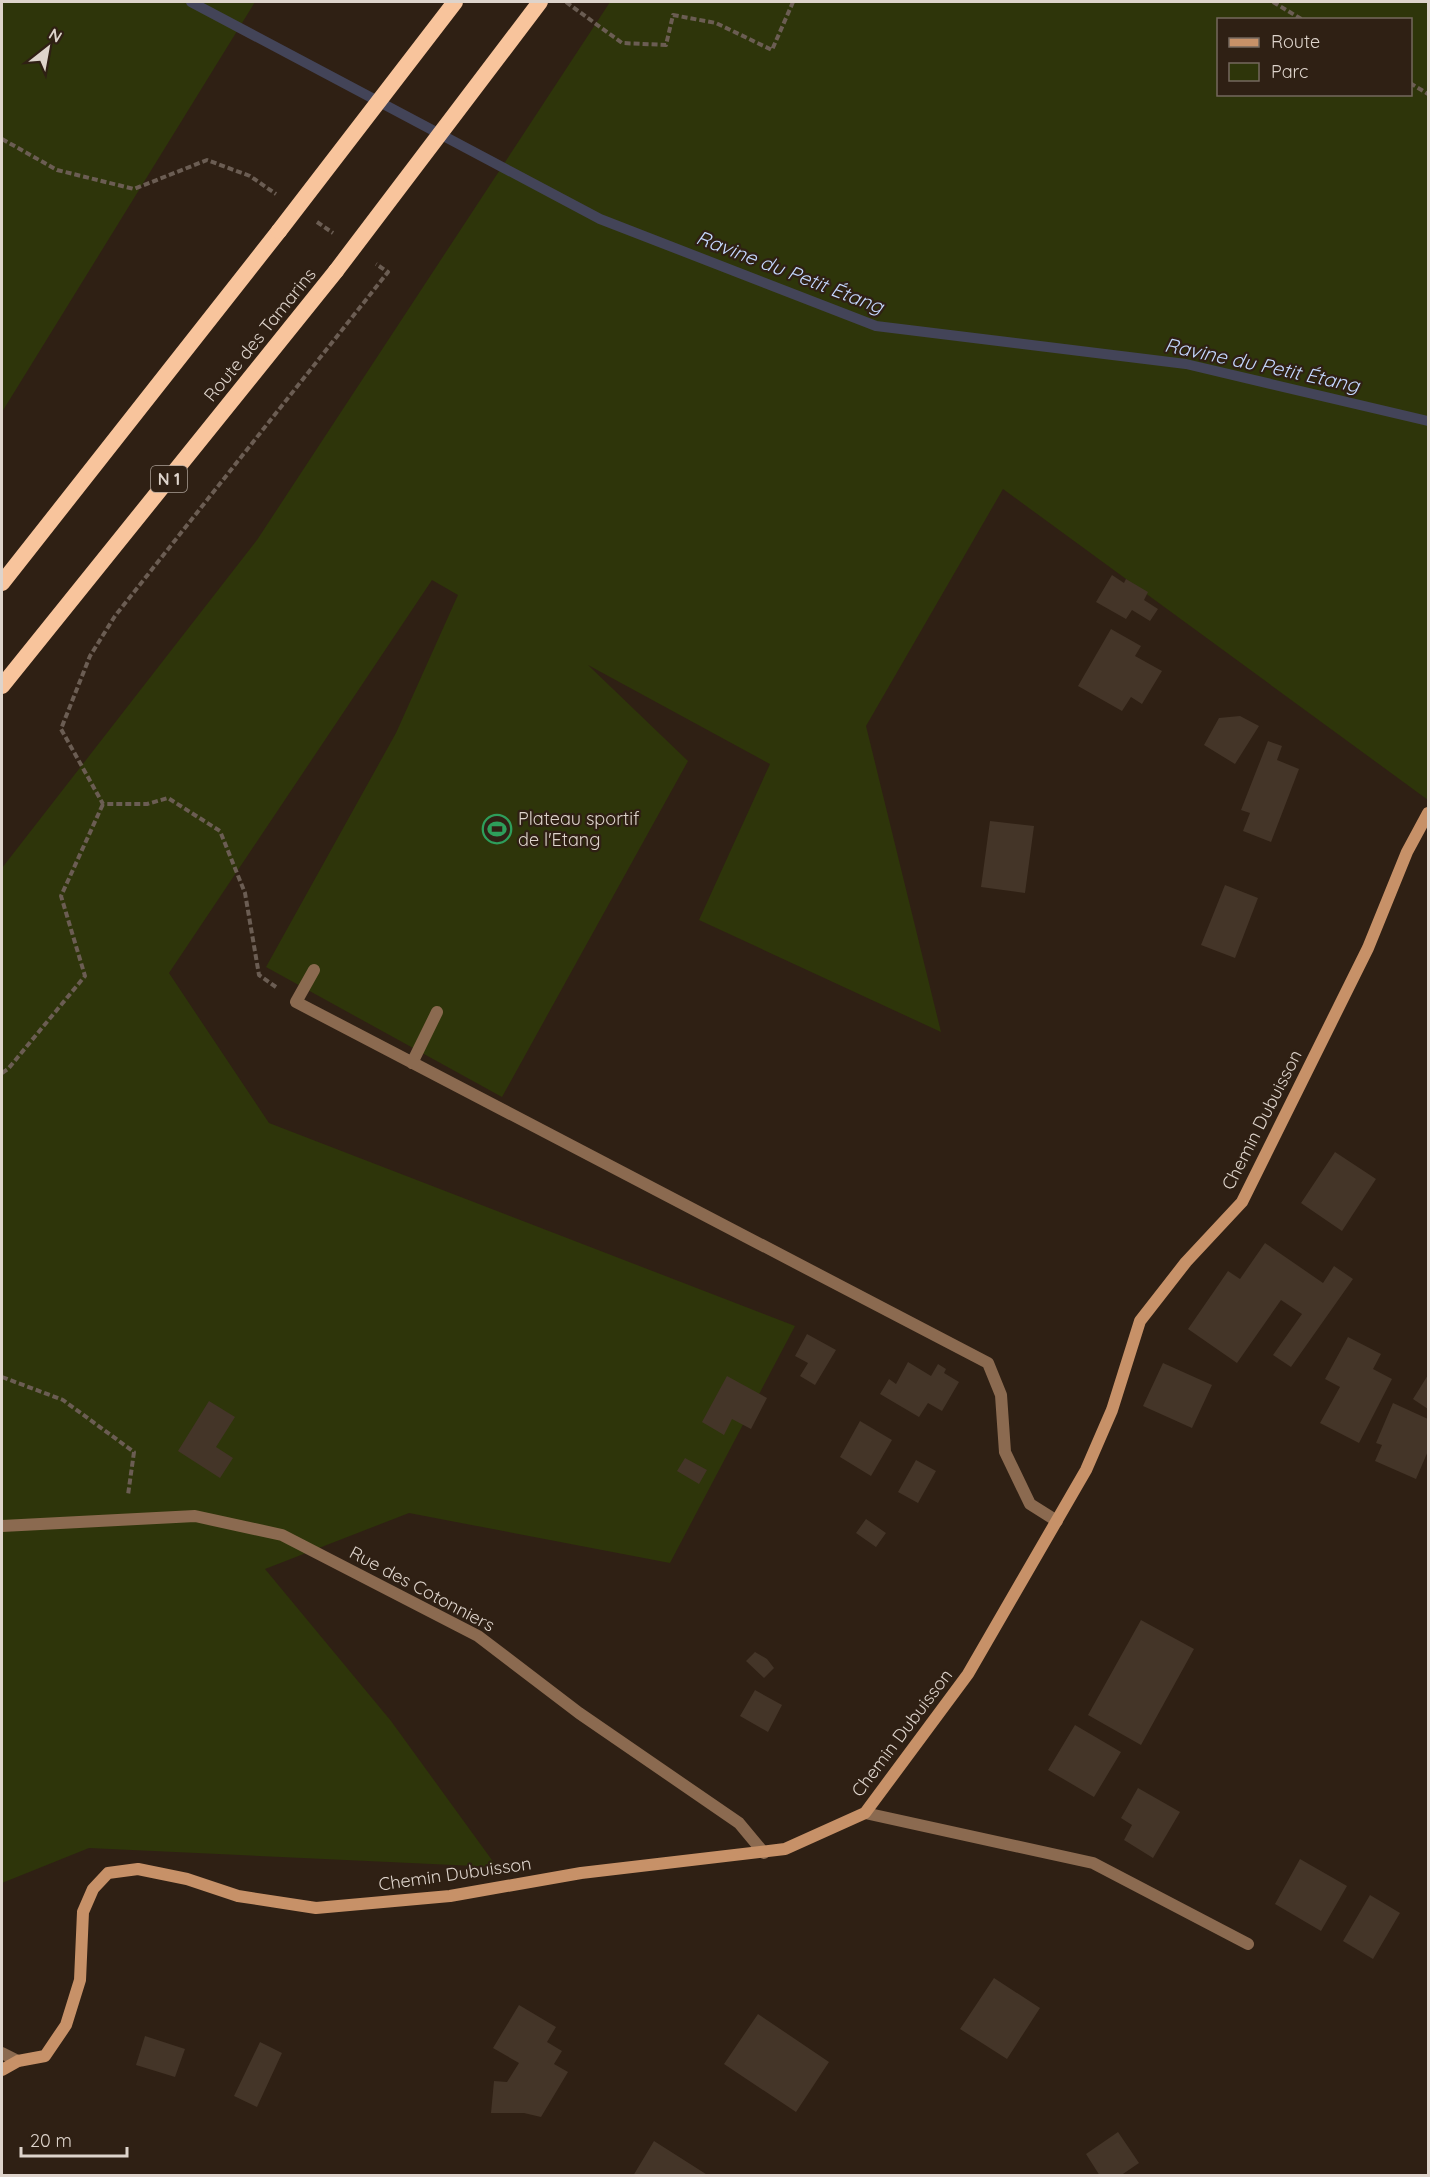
<svg xmlns="http://www.w3.org/2000/svg" width="1430" height="2177" viewBox="0 0 1430 2177" font-family="Quicksand,sans-serif">
  <rect width="100%" height="100%" fill="#2f2014"/>
  <path fill="#2e350a" fill-rule="evenodd" d="M2,2H255L2,412Z
    M610,2H1428V800L1003,489L866,726L941,1032L699,920L770,764L588,665L688,761L502,1097L266,967L396,733L458,595L432,580L169,973L269,1123L795,1326L670,1563L409,1513L265,1569L391,1721L497,1867L89,1848L2,1883V868L257,540ZM1218,20H1410V94H1218Z"/>
  <g fill="none" stroke-linecap="round" stroke-linejoin="round">
    <path stroke="#434458" stroke-width="10" d="M191,2L600,219L876,326L1186,364L1428,421"/>
  </g>
  <path fill="#443528" d="M1112,575L1124,583L1126,579L1148,592L1144,600L1158,609L1150,621L1132,610L1126,619L1096,602Z
    M1111,629L1141,646L1135,656L1162,671L1142,704L1131,697L1122,711L1078,686Z
    M1240,716L1259,726L1235,764L1204,745L1219,718Z
    M1268,741L1282,746L1277,760L1299,769L1271,842L1243,831L1250,813L1241,810Z
    M990,821L1034,826L1025,893L981,887Z
    M1225,885L1258,898L1235,958L1201,945Z
    M1335,1152L1376,1179L1342,1231L1301,1203Z
    M1265,1243L1323,1283L1334,1266L1353,1279L1291,1367L1273,1355L1302,1314L1281,1300L1237,1363L1188,1329L1228,1271L1240,1279Z
    M807,1334L836,1350L815,1385L800,1376L808,1363L795,1356Z
    M1348,1337L1381,1354L1373,1369L1392,1379L1359,1443L1320,1423L1340,1387L1325,1379Z
    M908,1362L931,1376L938,1364L946,1369L944,1373L959,1382L942,1411L928,1403L919,1417L880,1394L889,1379L896,1384Z
    M1163,1363L1212,1385L1192,1428L1143,1406Z
    M1428,1375V1409L1413,1399Z
    M727,1376L767,1398L751,1429L732,1419L724,1435L702,1422Z
    M209,1401L235,1417L216,1447L233,1458L220,1478L178,1451Z
    M1393,1403L1428,1419V1451L1416,1479L1375,1461L1382,1445L1376,1443Z
    M860,1421L892,1440L871,1476L840,1457Z
    M685,1458L707,1470L699,1484L677,1471Z
    M916,1460L936,1471L918,1503L898,1492Z
    M866,1519L886,1533L876,1547L856,1533Z
    M1141,1620L1194,1649L1141,1745L1088,1715Z
    M755,1652L767,1659L774,1668L764,1678L746,1661Z
    M755,1690L782,1705L768,1732L740,1716Z
    M1075,1725L1121,1752L1094,1797L1048,1770Z
    M1138,1788L1180,1812L1153,1858L1124,1840L1132,1825L1121,1818Z
    M1300,1859L1347,1886L1321,1931L1275,1904Z
    M1370,1895L1400,1913L1373,1959L1343,1941Z
    M994,1978L1040,2008L1007,2059L960,2029Z
    M519,2005L556,2027L547,2042L562,2051L554,2064L568,2072L541,2117L524,2113H491L494,2081L507,2082L519,2063L493,2048Z
    M758,2014L829,2062L796,2112L724,2064Z
    M145,2036L185,2049L175,2077L136,2065Z
    M260,2042L282,2053L257,2107L234,2096Z
    M1118,2132L1139,2163L1120,2176H1100L1086,2154Z
    M654,2141L709,2176H633Z"/>
  <g fill="none" stroke-linecap="round" stroke-linejoin="round">
    <path stroke="#6b5d53" stroke-width="4" stroke-dasharray="6 3" stroke-linecap="butt" d="M566,2L622,43L666,45L673,15L716,23L772,50L793,2
      M1273,2L1303,20
      M1410,83L1428,94
      M2,139L57,170L134,189L207,160L250,176L276,194
      M317,222L333,233
      M276,987L259,975L245,893L220,831L168,798L147,804H103L61,729L90,656L115,616L388,272L376,264
      M2,1073L8,1069L85,976L61,896L103,804
      M2,1377L63,1400L134,1452L128,1495"/>
    <path stroke="#8b6a50" stroke-width="12" d="M314,970L296,1002L988,1363L1001,1395L1005,1452L1030,1504L1057,1521
      M412,1063L437,1012"/>
    <path stroke="#8b6a50" stroke-width="12" d="M2,1526L195,1516L282,1535L478,1636L579,1713L739,1823L764,1853
      M865,1813L1093,1863L1248,1944
      M2,2053L18,2061"/>
    <path stroke="#c79168" stroke-width="12" d="M2,2070L18,2061L45,2056L66,2025L80,1980L83,1912L93,1889L108,1873L138,1869L187,1879L238,1896L316,1908L450,1896L581,1873L785,1849L865,1813L968,1674L1086,1470L1112,1410L1140,1321L1186,1262L1242,1202L1368,948L1407,852L1428,813"/>
    <path stroke="#f8c49c" stroke-width="16" d="M2,583L279,231
      M2,686L336,271"/>
    <path stroke="#f8c49c" stroke-width="16" d="M279,231L455,2
      M336,271L540,2"/>
  </g>
  <defs>
    <g id="stadium-ring" transform="scale(1.5)"><circle r="9.5" fill="#2f2014" stroke="#2e9e5b" stroke-width="1.5"/><path d="M0-5a6.5 5 0 1 0 0 10a6.5 5 0 1 0 0-10ZM-3.5-1.8h7v3.6h-7Z" fill="#2e9e5b"/></g>
  </defs>
  <g fill-rule="evenodd">
    <use href="#stadium-ring" x="497" y="829"/>
  </g>
  <g text-anchor="middle" stroke-width="4.5" stroke-linejoin="round" paint-order="stroke">
    <rect fill="#2f2014" stroke="#aa9e95" stroke-width="1.5" x="151" y="466" width="36" height="26" rx="4.5"/>
    <g font-size="16" font-weight="bold" fill="#ded4cc">
      <text x="169" y="485">N 1</text>
    </g>
    <g font-size="18" fill="#ded4cc" stroke="#2f2014">
      <text transform="translate(260 335) rotate(-51)" y="6">Route des Tamarins</text>
      <text transform="translate(1262 1120) rotate(-63)" y="6">Chemin Dubuisson</text>
      <text transform="translate(422 1589) rotate(28)" y="6">Rue des Cotonniers</text>
      <text transform="translate(902 1733) rotate(-53)" y="6">Chemin Dubuisson</text>
      <text transform="translate(455 1874) rotate(-8)" y="6">Chemin Dubuisson</text>
    </g>
    <g font-size="18" fill="#ded4cc" stroke="#2f2014" text-anchor="start">
      <text x="518" y="825">Plateau sportif<tspan x="518" dy="21">de l'Etang</tspan></text>
    </g>
    <g font-size="20" font-style="italic" fill="#c4d7fe" stroke="#2f2014">
      <text transform="translate(790 272) rotate(21)" y="7">Ravine du Petit Étang</text>
      <text transform="translate(1262 365) rotate(12)" y="7">Ravine du Petit Étang</text>
    </g>
  </g>
  <rect width="1430" height="2177" fill="none" stroke="#ded4cc" stroke-width="6"/>
  <rect x="1217" y="18" width="195" height="78" fill="#2f2014" stroke="#75685e" stroke-width="1.5"/>
  <rect x="1229" y="38" width="30" height="9" fill="#c79168" stroke="#75685e" stroke-width="1.5"/>
  <text x="1271" y="48" font-size="18" fill="#ded4cc">Route</text>
  <rect x="1229" y="63" width="30" height="18" fill="#2e350a" stroke="#75685e" stroke-width="1.5"/>
  <text x="1271" y="78" font-size="18" fill="#ded4cc">Parc</text>
  <g transform="translate(48 48) rotate(31)" stroke="#2f2014" stroke-width="4.5" paint-order="stroke">
  <path d="M0-4.5L10 22L0 15L-10 22Z" fill="#ded4cc"/>
  <text y="-9" font-size="16" font-weight="bold" text-anchor="middle" fill="#ded4cc">N</text>
  </g>
  <path d="M21 2147v9h106v-9" fill="none" stroke="#ded4cc" stroke-width="3"/>
  <text x="30" y="2147" font-size="18" fill="#ded4cc" stroke="#2f2014" stroke-width="4.5" paint-order="stroke">20 m</text>
</svg>
